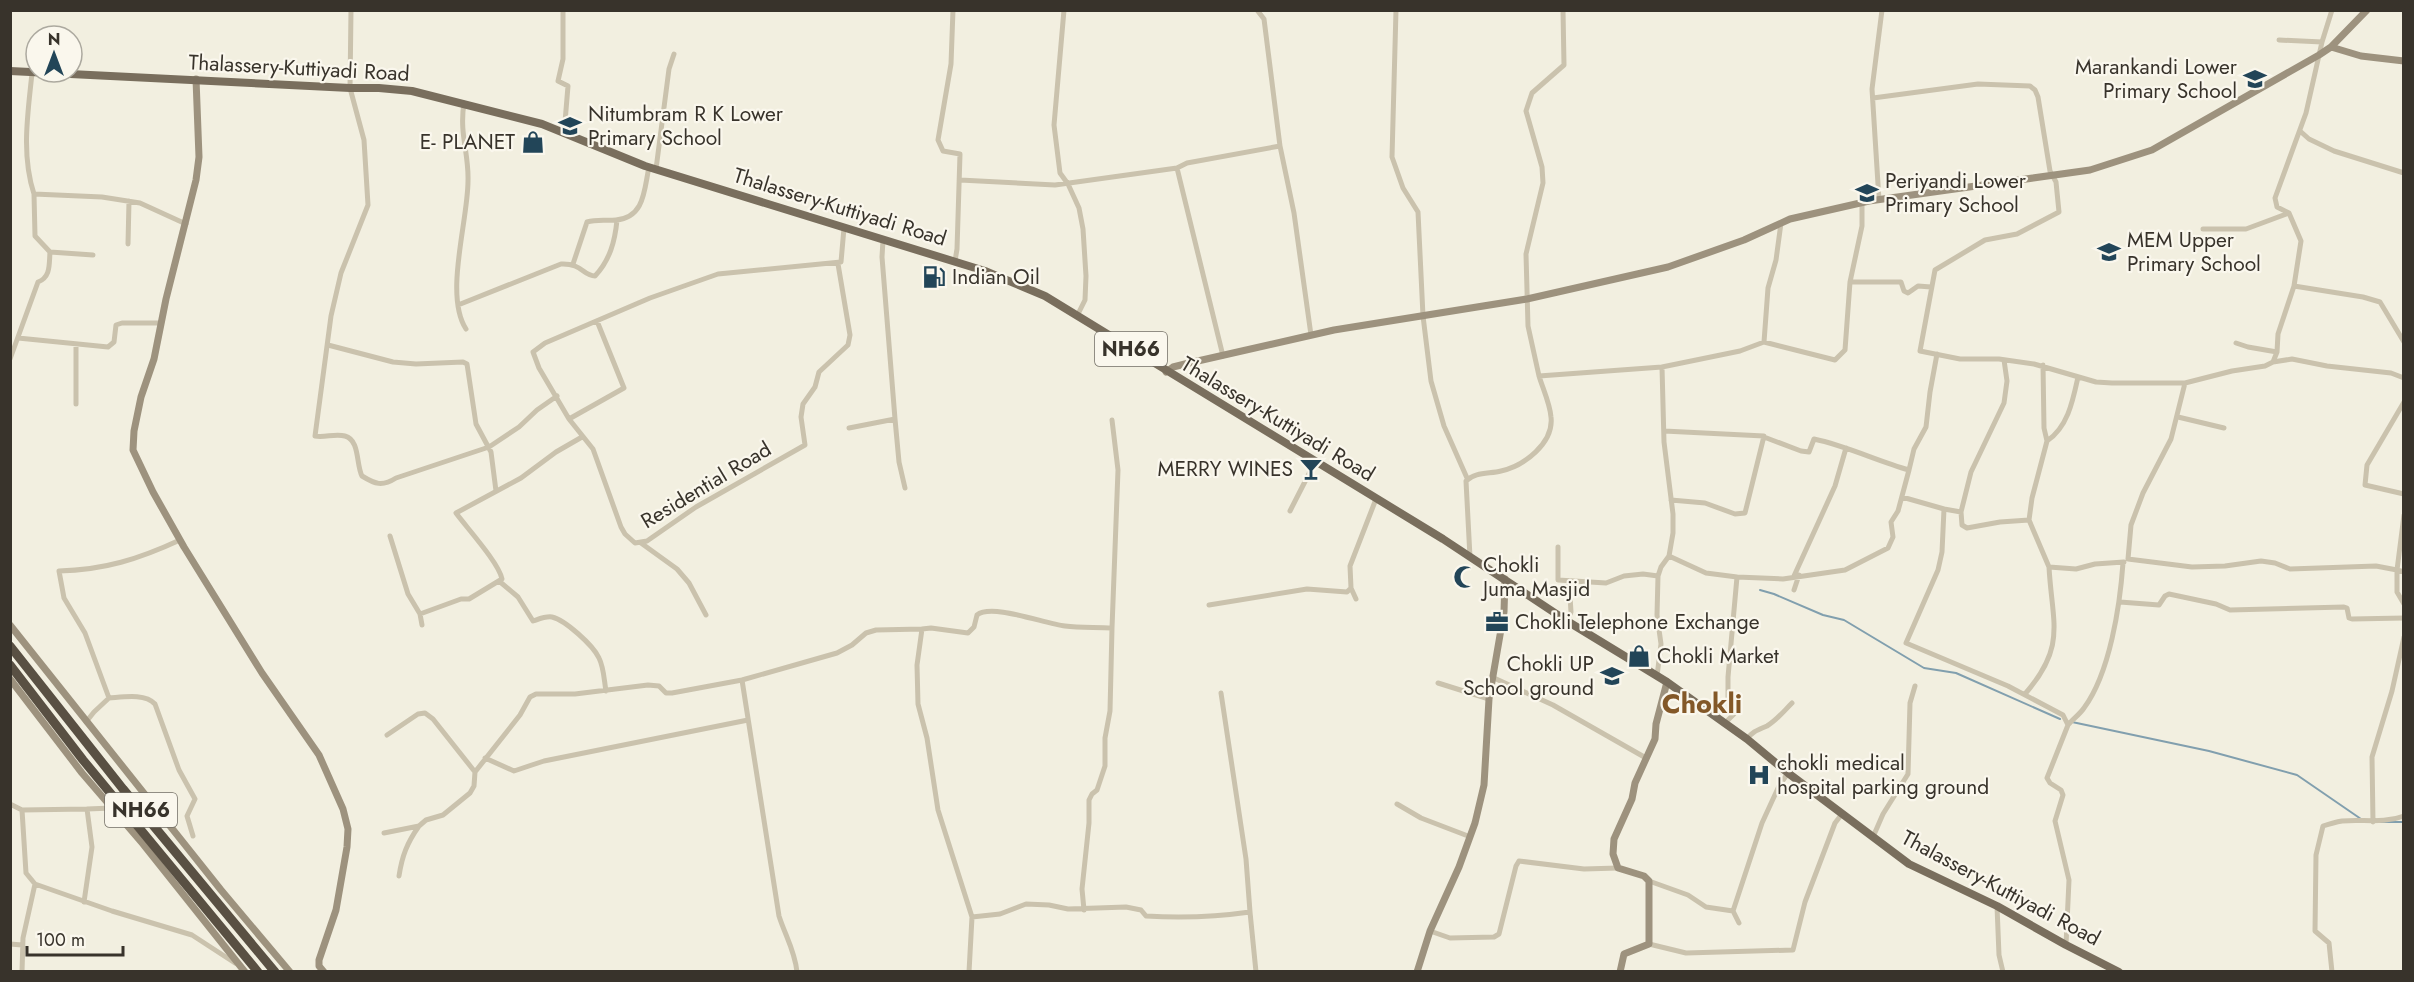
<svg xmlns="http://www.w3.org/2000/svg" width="2414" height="982" viewBox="0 0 2414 982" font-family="Jost,sans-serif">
  <rect width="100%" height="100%" fill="#f2efe0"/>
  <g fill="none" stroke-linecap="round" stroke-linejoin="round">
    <path stroke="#819fae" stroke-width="2" d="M1760,590L1774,594L1823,615L1844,620L1924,668L1956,673L2060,719
      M2072,722L2209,751L2297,775L2361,819
      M2365,822H2404"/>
    <path stroke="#cac2ad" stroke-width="5" d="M351,10L350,88L364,140L368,205L341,273L331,316L315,436C325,438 335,433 345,436C360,440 356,465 362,476C375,484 382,487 396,478L489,447L519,427L537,410L557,396
      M563,10V59L558,81L568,86L564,134
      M953,10L951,64L938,140L943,151L960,154L957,249L955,261
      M1064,10L1054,125L1060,173L1068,184L1079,208L1083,229L1086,276L1085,300L1078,314
      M1257,10L1264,19L1280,146L1294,213L1311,335
      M1396,10L1392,157L1403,188L1418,212L1423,316L1431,381L1444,426L1467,478
      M1563,10L1564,65L1532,93L1526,111L1542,167L1543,183L1526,254L1528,326L1539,376L1662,367L1664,442L1673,514V533L1669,556L1661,567L1658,576L1657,615L1661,644L1657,676
      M2332,10L2322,42L2306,113L2275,198L2277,207L2289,213L2301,241L2294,286L2363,297L2380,302L2404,342
      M2279,40L2322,42
      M32,73C28,113 21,154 34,194L102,197L140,203L186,224
      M1873,98L1978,84L2030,86L2035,90L2038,97L2050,171L2056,182L2059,212L2017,234L1985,240L1935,270L1920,351L1960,359H1999L2034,364L2096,382L2112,383H2185L2232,371L2265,366L2273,362L2277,352L2278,334L2294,286
      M464,103C459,134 469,153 468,181C468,221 444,295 466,329
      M2300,131L2309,139L2334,151L2404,173
      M656,169L669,69L674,54
      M960,180L1055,185L1177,168
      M1879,200L1872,89L1882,10
      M1862,203V226L1850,282H1901L1904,291L1908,293L1918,286L1931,287
      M2203,229H2246L2289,213
      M883,240L882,257L895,419L899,462L905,488
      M128,244L129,201
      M50,252L93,255
      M573,264L587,222C597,219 606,221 616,220C645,217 644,190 649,167
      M838,264L850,335L848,345L819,372L815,387L803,404L801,417L805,445L696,507L647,541L635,543L625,534L621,527L593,449L569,419L539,368L533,352L545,343L650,298L718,274L841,262L844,228
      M458,305L561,264C582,263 583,276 595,276C610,260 615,241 617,220
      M18,338L108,347L114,342L116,325L122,323H161
      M1764,342L1835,360L1845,350L1850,282
      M2236,343L2248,347L2277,352
      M76,344V404
      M328,345L393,362L416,364L463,362L467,364L476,424L491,452L496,491
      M1223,356L1177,168L1187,163L1280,146
      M10,359L38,282C51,277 49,264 50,252L35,236L34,194
      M2004,360L2007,381L2004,403L1971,472L1961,512L1962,525L1967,528L2000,522L2029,520
      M2273,362L2292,359L2327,366L2391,373L2404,378
      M2043,365L2044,428L2047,441L2032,498L2029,520L2049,567L2076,569L2095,564L2124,562
      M1662,367L1740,351L1764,342L1768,288L1776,260L1781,223
      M2185,383L2171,439L2143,493L2131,525L2128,559L2192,567L2225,566L2261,561L2275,563L2290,569L2376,566L2397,570V592L2404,604
      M2404,402L2367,465L2365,485L2404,494
      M2178,417L2224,428
      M569,419L624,388L597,321
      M849,428L895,419
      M1664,431L1764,436L1745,513L1735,514L1705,503L1671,500
      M1764,437L1801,451L1809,452L1814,439C1847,446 1877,461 1909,470L1914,449L1926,427L1930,392L1937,354
      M2047,441C2068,427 2073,400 2078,377
      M1902,497L1944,509L1942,552L1938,570L1906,643L2008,686L2063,715L2068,725C2073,719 2080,714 2084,708C2110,673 2120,605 2123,563
      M1944,509L1961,512
      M1290,511L1315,462
      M2404,515L2397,570L2404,572
      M390,536L408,594L420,614L461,599H469L502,579C499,563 467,528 456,513L521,478L556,452L582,437
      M641,543L677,569L689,583L706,615
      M1558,547V580L1606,583L1624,576L1643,574L1658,576
      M1669,556L1706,573L1737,577
      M1470,557L1466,481C1475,472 1489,474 1501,471C1524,466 1554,443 1551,417C1550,404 1543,389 1539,376
      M1794,576L1835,486L1846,448
      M499,581L518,597L533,621C539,619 546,616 552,617C565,620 593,645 599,658C604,668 604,680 606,691
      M1351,588L1356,599
      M1794,590L1799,575
      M2120,602L2159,605L2165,596L2169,594L2216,604L2230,610L2344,607L2347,608L2349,618L2352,619L2404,618
      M1209,605L1307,589L1347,592L1351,588L1350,566L1376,499
      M420,614L422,625
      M1567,621L1571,612L1569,581
      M922,629L931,628L968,633L974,627L977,615C992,603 1045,624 1065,626C1080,628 1096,627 1112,628L1118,470L1112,420
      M1494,678L1553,705L1646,758
      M742,680L779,916C785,935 795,951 797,972
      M1438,683L1489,699
      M1221,693L1246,859L1250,912
      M2025,694C2067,646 2052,623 2049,567
      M109,698C123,697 145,693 155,704L179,770L195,799L187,816L193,836
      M86,722L94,712L109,698L85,633L64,598L59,571C104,570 139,559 180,540
      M1725,723L1736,712L1728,698V677L1737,577L1783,579L1845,570L1888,548L1893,537L1891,522L1898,511L1909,470
      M387,735L418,714L425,713L433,719L475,772
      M1747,739C1753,731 1758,730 1767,726C1777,720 1784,711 1792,703
      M485,758L514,771L544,761L748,720
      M10,804L22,810L26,873L35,884L112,911L192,935L235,963
      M1397,804L1421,818L1468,836
      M87,809L112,808
      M22,810L87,809L92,847L84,902
      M2373,822L2372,757L2392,691L2404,637
      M384,833L419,826L426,820L443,815L470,793L474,786L475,772L520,715L530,697L536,694H575L648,685L659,686L666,693H672L742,680L837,653L852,645L866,633L876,630L922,629L917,665L918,704L927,738L938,810L972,917L1000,914L1026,904L1049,905L1068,909L1126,907L1141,910L1146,916C1180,918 1215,917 1250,912L1256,972
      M1873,837L1883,814L1908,774L1910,703L1915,686
      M399,876C402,856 407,843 419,826
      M1649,881L1688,895L1706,907L1733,911L1762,823L1779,786L1788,773
      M1997,906L1999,955L2003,972
      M1084,910L1082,889L1089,823V800L1092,794L1097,790L1105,766V738L1110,711L1112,628
      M1733,911L1739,923
      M1430,931L1450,938L1494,937L1499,934L1516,866L1519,861L1584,869L1618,868
      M10,944L22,945
      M1649,944L1686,953L1793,950L1805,902L1835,823L1842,814
      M2066,945L2069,880L2055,821L2063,795L2061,790L2050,783L2047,778L2068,725
      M22,972L23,938L35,884
      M969,972L972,917
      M2332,972L2329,943L2315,931L2316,855L2323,826C2329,824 2336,822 2342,821C2363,819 2383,824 2404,816"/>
    <path stroke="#9d927e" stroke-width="7" d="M2331,47L2361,56L2404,61
      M196,79L199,157L196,180L166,299L154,359L141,397L134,431L133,450L153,492L184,547L262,673L319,755L343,809L348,829L347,847L336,910L319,960V966L324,972
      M1166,372L1173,367L1189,363L1334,330L1527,299L1668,267L1744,240L1790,219L1869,201L2090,170L2152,150L2319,55L2331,47L2367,10
      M10,625L221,890L290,972
      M10,679L82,773L143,844L245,972
      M1417,972L1430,931L1459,867L1475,823L1484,785L1489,699L1504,612L1505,579
      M1620,972L1624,954L1649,944V881L1644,876L1618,868L1613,854L1614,839L1632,799L1635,783L1655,739L1656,724L1667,682"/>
    <path stroke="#796e5d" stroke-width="8" d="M10,71L350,88H379L412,91L542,124L645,166L985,271L1045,296L1443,539L1567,621L1667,682L1747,739L1788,773L1909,864L1997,906L2066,945L2119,972"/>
    <path stroke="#595043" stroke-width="9" d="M10,646L123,789L275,972
      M10,665L83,760L258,972"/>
  </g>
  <defs>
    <g id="school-bare" transform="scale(1.8)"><path d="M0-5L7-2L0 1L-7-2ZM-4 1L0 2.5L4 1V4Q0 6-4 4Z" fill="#224558" stroke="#faf7ed" stroke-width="2.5" paint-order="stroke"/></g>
    <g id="shop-bare" transform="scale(1.8)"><path d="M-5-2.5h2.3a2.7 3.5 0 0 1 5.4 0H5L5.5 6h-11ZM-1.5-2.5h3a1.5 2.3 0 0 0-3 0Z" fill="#224558" stroke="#faf7ed" stroke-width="2.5" paint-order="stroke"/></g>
    <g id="fuel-bare" transform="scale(1.8)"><path d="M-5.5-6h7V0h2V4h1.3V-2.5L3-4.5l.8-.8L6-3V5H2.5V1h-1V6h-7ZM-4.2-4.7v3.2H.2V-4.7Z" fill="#224558" stroke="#faf7ed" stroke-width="2.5" paint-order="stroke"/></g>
    <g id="bar-bare" transform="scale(1.8)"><path d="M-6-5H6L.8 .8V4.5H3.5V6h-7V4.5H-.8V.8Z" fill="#224558" stroke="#faf7ed" stroke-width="2.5" paint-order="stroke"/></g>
    <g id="mosque-bare" transform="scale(1.8)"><path d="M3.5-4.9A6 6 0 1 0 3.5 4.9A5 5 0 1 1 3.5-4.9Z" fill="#224558" stroke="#faf7ed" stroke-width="2.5" paint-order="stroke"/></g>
    <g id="office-bare" transform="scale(1.8)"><path d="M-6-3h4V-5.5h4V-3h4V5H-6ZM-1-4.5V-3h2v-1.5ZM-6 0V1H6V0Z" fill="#224558" stroke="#faf7ed" stroke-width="2.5" paint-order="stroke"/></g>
    <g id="hospital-bare" transform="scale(1.8)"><path d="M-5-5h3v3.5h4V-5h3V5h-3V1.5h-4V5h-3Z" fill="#224558" stroke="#faf7ed" stroke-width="2.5" paint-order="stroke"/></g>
  </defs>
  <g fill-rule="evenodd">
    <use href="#school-bare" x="2255" y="79"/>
    <use href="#school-bare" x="570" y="126"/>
    <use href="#shop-bare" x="533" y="142"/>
    <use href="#school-bare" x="1867" y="193"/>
    <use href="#school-bare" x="2109" y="252"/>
    <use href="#fuel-bare" x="934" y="277"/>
    <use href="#bar-bare" x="1311" y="469"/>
    <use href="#mosque-bare" x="1465" y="577"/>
    <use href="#office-bare" x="1497" y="622"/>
    <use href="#shop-bare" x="1639" y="656"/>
    <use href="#school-bare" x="1612" y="676"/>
    <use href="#hospital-bare" x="1759" y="775"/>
  </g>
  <g text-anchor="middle" stroke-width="4.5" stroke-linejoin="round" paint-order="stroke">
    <g fill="#faf7ed" stroke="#726e65" stroke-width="1.5">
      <rect x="1095" y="332" width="72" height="34" rx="4.5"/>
      <rect x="105" y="793" width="72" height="34" rx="4.5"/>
    </g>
    <g font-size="20" font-weight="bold" fill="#38332b">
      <text x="1131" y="356">NH66</text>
      <text x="141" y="817">NH66</text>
    </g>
    <g font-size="21" fill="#38332b" stroke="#faf7ed" text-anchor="start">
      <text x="2237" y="74" text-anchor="end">Marankandi Lower<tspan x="2237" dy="24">Primary School</tspan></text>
      <text x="588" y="121">Nitumbram R K Lower<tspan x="588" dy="24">Primary School</tspan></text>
      <text x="515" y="149" text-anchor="end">E- PLANET</text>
      <text x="1885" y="188">Periyandi Lower<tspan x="1885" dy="24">Primary School</tspan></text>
      <text x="2127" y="247">MEM Upper<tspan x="2127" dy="24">Primary School</tspan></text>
      <text x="952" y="284">Indian Oil</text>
      <text x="1293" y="476" text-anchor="end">MERRY WINES</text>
      <text x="1483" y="572">Chokli<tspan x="1483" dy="24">Juma Masjid</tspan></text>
      <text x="1515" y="629">Chokli Telephone Exchange</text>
      <text x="1657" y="663">Chokli Market</text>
      <text x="1594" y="671" text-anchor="end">Chokli UP<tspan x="1594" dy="24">School ground</tspan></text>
      <text x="1777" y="770">chokli medical<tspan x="1777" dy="24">hospital parking ground</tspan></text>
    </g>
    <g font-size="21" fill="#38332b" stroke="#faf7ed">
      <text transform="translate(299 68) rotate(3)" y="7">Thalassery-Kuttiyadi Road</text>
      <text transform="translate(840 207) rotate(17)" y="7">Thalassery-Kuttiyadi Road</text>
      <text transform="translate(1278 419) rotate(31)" y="7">Thalassery-Kuttiyadi Road</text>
      <text transform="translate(706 485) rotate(-31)" y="7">Residential Road</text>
      <text transform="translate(2001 888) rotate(28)" y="7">Thalassery-Kuttiyadi Road</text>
    </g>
    <g font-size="27" font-weight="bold" fill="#835828" stroke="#faf7ed">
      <text x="1702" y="713">Chokli</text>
    </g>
  </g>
  <rect width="2414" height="982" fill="none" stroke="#38332b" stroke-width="24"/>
  <g transform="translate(54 54)"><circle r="28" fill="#faf7ed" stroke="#aca99f" stroke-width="1.5"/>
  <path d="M0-4.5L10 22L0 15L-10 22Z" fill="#224558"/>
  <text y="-9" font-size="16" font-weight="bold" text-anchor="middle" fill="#38332b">N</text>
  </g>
  <path d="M27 946v9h96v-9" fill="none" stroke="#38332b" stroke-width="3"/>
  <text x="36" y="946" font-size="18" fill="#38332b" stroke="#faf7ed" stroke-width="4.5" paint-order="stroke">100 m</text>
</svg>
